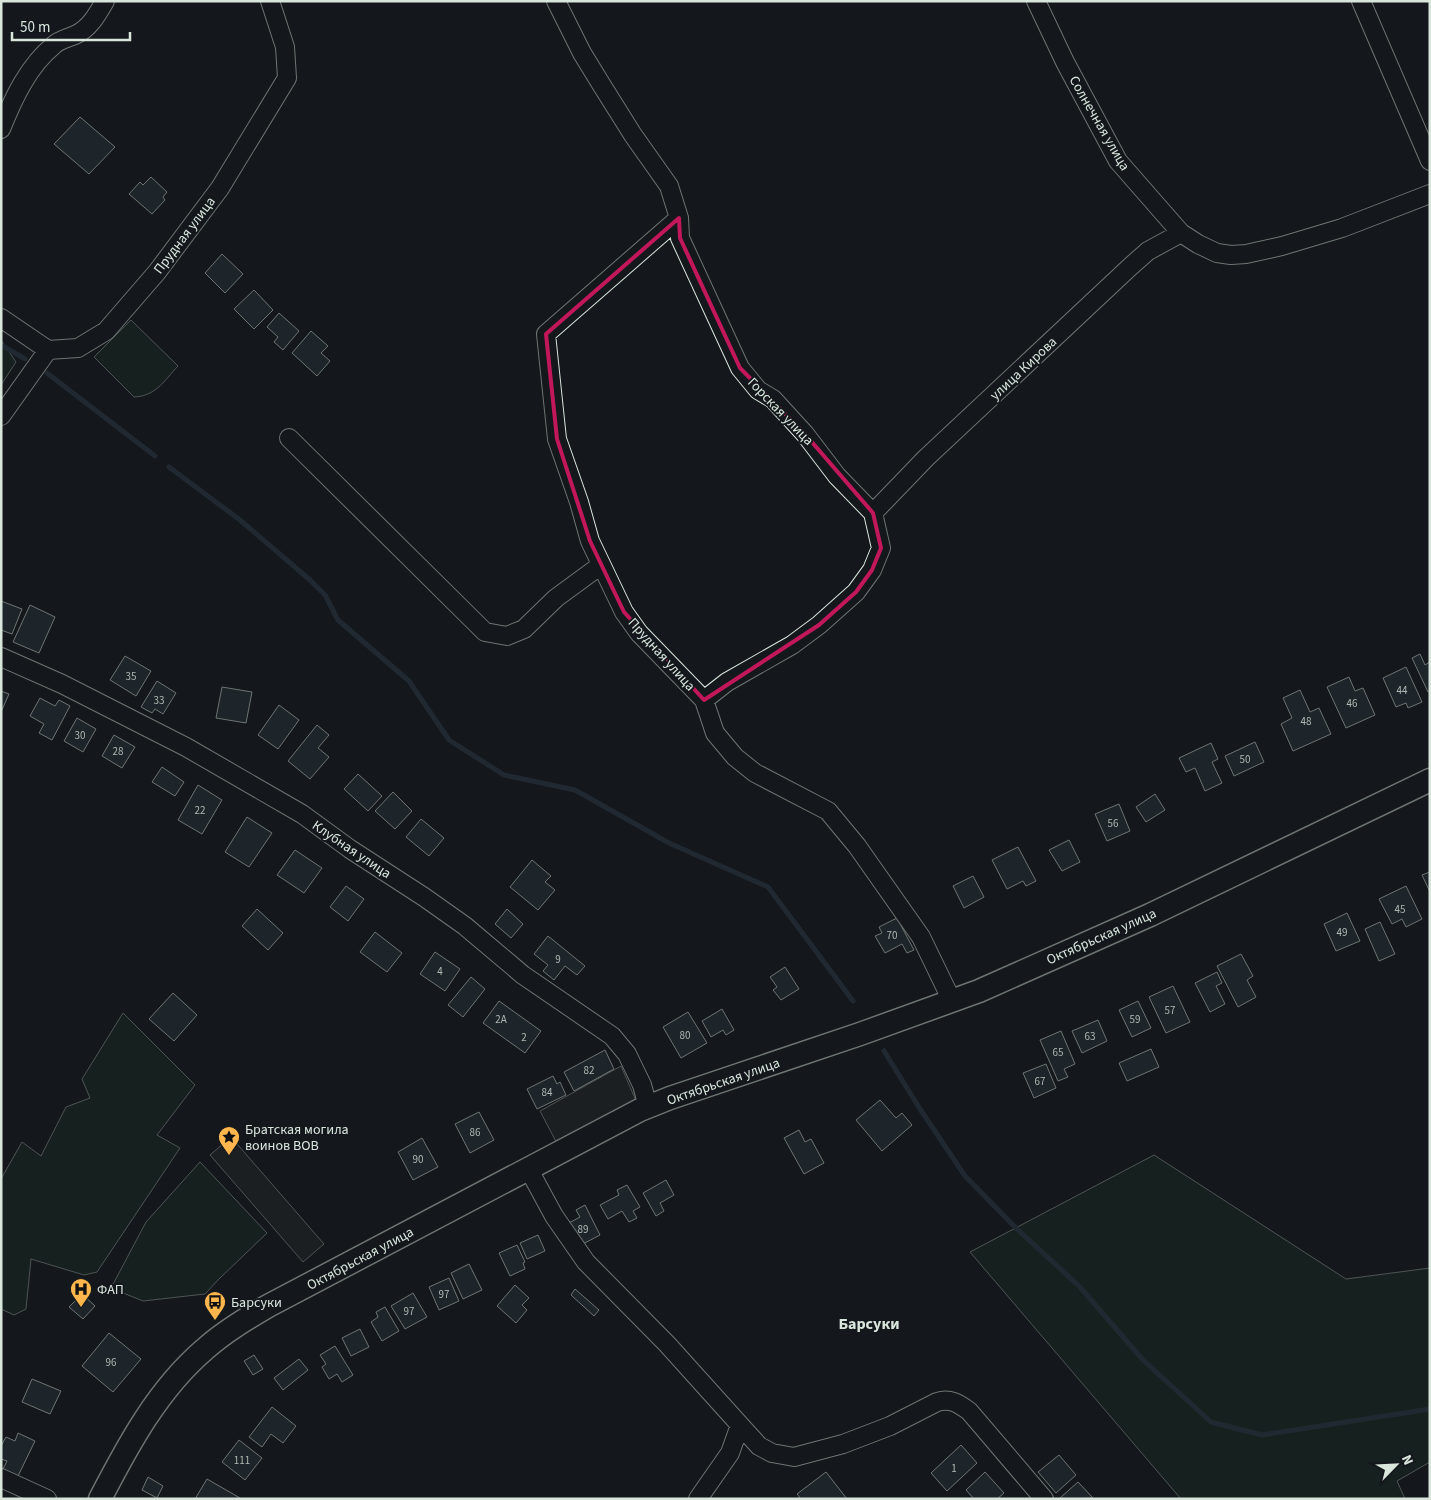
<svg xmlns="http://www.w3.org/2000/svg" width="1431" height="1500" viewBox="0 0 1431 1500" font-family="'Source Sans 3',sans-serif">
  <rect width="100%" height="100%" fill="#14181c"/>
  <path fill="#1a2d24" stroke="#939e99" d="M131,320L178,366C164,381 156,396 134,397L94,357Z
    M1,340L16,362L1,385Z
    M123,1013L195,1085L157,1135L180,1148L97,1272L84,1275L31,1259L26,1309L14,1315L1,1309V1179L22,1142L41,1156L66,1107L90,1098L82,1079Z
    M1154,1155L1346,1279L1430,1268V1462L1397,1481L1405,1499H1181L970,1252Z
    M200,1162L267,1233L219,1279L205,1294L143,1301L111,1288L146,1222Z"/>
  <path fill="#24282b" stroke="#939e99" d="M621,1066L640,1110L561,1151L540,1111Z
    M231,1137L324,1244L303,1262L210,1155Z"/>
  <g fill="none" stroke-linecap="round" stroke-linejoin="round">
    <path stroke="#2f3f4d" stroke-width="5" d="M1,345L25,359
      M47,373L155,456
      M169,467L240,520L310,580L325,595L338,620L409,681L449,740L504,775L575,790L669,843L768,887L853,1001
      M884,1051L920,1109L965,1176L1016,1228L1080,1287L1143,1360L1211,1422L1262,1435L1430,1409"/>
  </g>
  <path fill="#2c363c" stroke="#d8e6dc" d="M80,117L115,147L89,174L54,144Z
    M151,177L167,192L163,197L165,200L152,214L129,194L140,182L143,185Z
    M222,254L243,274L225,293L205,273Z
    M254,290L273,310L254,329L234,309Z
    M279,313L299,331L283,350L274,342L278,337L267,327Z
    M311,331L328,346L321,353L330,361L317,376L292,353Z
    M1,601L22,609L12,634L1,630Z
    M30,605L55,617L39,653L13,642Z
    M1420,654L1425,665L1430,662V691L1428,692L1412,658Z
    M125,656L151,671L136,696L110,680Z
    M1406,667L1422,702L1408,708L1406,703L1396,707L1383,678Z
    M1349,677L1355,691L1363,688L1375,715L1346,728L1327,687Z
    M157,681L176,693L163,714L155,709L152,713L141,707Z
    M222,687L252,692L246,723L216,718Z
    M1300,690L1310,712L1319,708L1331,734L1293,751L1281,724L1292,718L1283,698Z
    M1,691L9,694L1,712Z
    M40,698L55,706L59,700L70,706L52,740L39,733L44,724L30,716Z
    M279,705L299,720L278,749L258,735Z
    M77,718L96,729L83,752L64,741Z
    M317,725L329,735L318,748L329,757L310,779L288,761Z
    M114,735L135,747L122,768L102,756Z
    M1255,742L1264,762L1234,776L1225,756Z
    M1211,743L1218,759L1212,762L1222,783L1205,791L1195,768L1186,772L1179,758Z
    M162,767L184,782L175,796L152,782Z
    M358,774L382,796L368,811L344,789Z
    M198,785L222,800L202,834L178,820Z
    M393,792L412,811L395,829L375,811Z
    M1155,794L1165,810L1146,822L1136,807Z
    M1119,804L1130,831L1107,841L1095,814Z
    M247,817L272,833L249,867L225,852Z
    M421,819L444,838L429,856L406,837Z
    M1069,840L1080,862L1062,871L1049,850Z
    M1018,847L1036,881L1026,886L1023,881L1007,889L992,860Z
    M295,850L322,868L304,893L277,875Z
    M532,860L551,876L545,882L555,890L538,910L510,887Z
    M1430,872V892L1422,875Z
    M973,876L984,897L964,908L953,886Z
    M346,886L364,899L348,921L330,907Z
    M1406,886L1422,919L1406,927L1402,919L1392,924L1379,899Z
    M257,909L283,933L268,950L242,926Z
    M507,909L523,924L511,938L495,924Z
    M1347,913L1360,941L1336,951L1324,924Z
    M897,918L914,950L907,953L902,944L885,953L875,936L882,933L879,927Z
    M1380,922L1395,954L1379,961L1365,929Z
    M375,932L402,953L387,972L360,952Z
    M548,936L585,966L577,975L565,966L554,980L543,971L548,965L534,954Z
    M435,952L460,969L445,991L420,974Z
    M1241,954L1253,976L1247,980L1256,997L1238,1007L1217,966Z
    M785,967L799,989L781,1000L773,990L777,987L770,977Z
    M1217,972L1222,983L1216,986L1225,1004L1210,1012L1195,983Z
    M471,977L485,989L463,1017L448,1005Z
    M1173,986L1190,1022L1166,1033L1149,997Z
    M173,993L197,1015L174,1041L149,1019Z
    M499,1001L541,1031L525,1053L483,1023Z
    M1138,1001L1151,1028L1132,1037L1119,1010Z
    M722,1009L734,1030L726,1035L723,1030L711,1037L702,1021Z
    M688,1012L707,1043L681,1058L663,1027Z
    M1098,1020L1107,1041L1082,1053L1072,1031Z
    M1061,1031L1075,1064L1064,1069L1068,1077L1058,1081L1040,1040Z
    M1151,1049L1159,1067L1127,1081L1119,1063Z
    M605,1050L614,1069L574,1091L564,1072Z
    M1046,1064L1056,1088L1034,1098L1023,1073Z
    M553,1076L557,1084L560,1082L566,1095L537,1109L527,1089Z
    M880,1100L896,1118L902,1113L912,1125L882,1151L856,1120Z
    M479,1112L494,1140L470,1153L455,1124Z
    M799,1130L805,1142L811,1139L824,1163L804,1174L784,1138Z
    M422,1138L438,1167L413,1180L398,1152Z
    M666,1180L674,1195L660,1203L664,1211L656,1216L643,1193Z
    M627,1185L640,1207L633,1211L637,1218L629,1222L622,1211L608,1219L600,1205L619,1195L617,1190Z
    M585,1205L600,1235L579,1246L567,1224L580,1217L576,1210Z
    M538,1235L545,1251L527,1259L520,1243Z
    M517,1245L525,1262L523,1263L525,1269L510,1276L499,1253Z
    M469,1264L482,1290L463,1299L451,1273Z
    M449,1278L459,1301L439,1310L429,1287Z
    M515,1285L529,1298L522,1305L527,1310L516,1323L497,1306Z
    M575,1289L599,1310L594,1316L571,1295Z
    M413,1293L427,1317L405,1329L391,1306Z
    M82,1294L95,1306L83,1319L69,1307Z
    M385,1307L399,1331L382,1341L371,1322L378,1317L376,1312Z
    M360,1329L369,1347L351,1356L342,1338Z
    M109,1333L141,1359L113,1392L82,1366Z
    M335,1346L353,1375L342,1382L337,1374L329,1379L322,1367L326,1364L320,1355Z
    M254,1355L263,1369L253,1375L244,1361Z
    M299,1359L308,1370L283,1390L274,1378Z
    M32,1379L61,1391L50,1414L22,1402Z
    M272,1407L296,1426L283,1443L271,1434L262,1447L249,1437Z
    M18,1433L35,1441L18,1476L3,1469L7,1461L1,1459V1446L6,1437L15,1441Z
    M239,1440L262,1458L245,1480L222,1462Z
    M961,1445L977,1463L947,1491L931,1473Z
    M1059,1455L1076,1475L1056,1493L1038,1472Z
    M826,1472L847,1499H801L797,1494Z
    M985,1472L1004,1493L997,1499H974L966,1490Z
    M148,1477L163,1486L157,1498L142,1490Z
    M207,1479L240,1498V1499H195Z
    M1078,1482L1093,1498L1060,1499V1498Z"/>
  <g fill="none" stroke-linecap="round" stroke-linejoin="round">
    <g stroke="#d8e6dc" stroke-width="20">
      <path id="minor" d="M556,1L582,53L601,84L633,135L669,186L679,218L680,238L740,368L758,390L773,399L805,434L837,476L873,513L881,548L872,570L856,592L819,625L792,645L727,682L704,700
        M1036,1L1065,62L1118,161L1181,233L1198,244L1217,253L1231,255L1246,254L1282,246L1342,228L1430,194
        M1361,1L1430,161
        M1,129C13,99 28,66 54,45C59,40 68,38 75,35C89,29 97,15 105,1
        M679,218L546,334L557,439L579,502L590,541L624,612L639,633L704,700L715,733L735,757L755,773L828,811L857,846L921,937L952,1001
        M1,318L48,350
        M1,416L48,350L78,348L106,331L157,272L220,188L287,78L285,47L270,1
        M289,438L485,632L507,636L524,629L556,598L601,565
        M873,513L926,458L1131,266L1148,251L1181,233
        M1,657L62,684L186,747L302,814L350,849L424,897L465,926L523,975L612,1036L627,1054L642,1085L648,1107
        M528,1168L554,1216L586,1262L667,1344L740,1425L730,1453L698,1499
        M740,1425L759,1446L772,1453L794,1457L843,1444L890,1426L937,1402C950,1398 958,1403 969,1411L1044,1499
        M1,1478L47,1499"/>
    </g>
    <g stroke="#d8e6dc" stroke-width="25">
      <path id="major" d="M100,1499C128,1445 158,1389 205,1349C224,1332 246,1319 268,1306L640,1110L670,1098L860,1034L979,991L1150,915L1430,780"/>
    </g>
    <use href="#minor" stroke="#14181c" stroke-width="18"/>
    <use href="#major" stroke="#14181c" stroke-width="22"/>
  </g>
  <path d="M0 0H1431V1500H0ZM679,218L680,238L740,368L805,434L873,513L881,548L872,570L856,592L819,625L704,700L624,612L590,541L557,439L546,334Z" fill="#14181c" fill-opacity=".55" fill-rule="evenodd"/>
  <path fill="none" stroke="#c2185b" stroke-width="4" stroke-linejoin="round" d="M679,218L680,238L740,368L805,434L873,513L881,548L872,570L856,592L819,625L704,700L624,612L590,541L557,439L546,334Z"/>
  <defs>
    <g id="sight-pin" transform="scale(1.125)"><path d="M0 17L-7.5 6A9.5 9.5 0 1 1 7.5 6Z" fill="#ffb74d" stroke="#14181c"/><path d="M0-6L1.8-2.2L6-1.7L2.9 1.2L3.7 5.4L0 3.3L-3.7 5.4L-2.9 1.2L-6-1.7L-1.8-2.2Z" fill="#111"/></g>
    <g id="hospital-pin" transform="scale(1.125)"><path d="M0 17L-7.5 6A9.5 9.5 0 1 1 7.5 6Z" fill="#ffb74d" stroke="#14181c"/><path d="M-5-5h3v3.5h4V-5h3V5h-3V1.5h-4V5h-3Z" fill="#111"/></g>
    <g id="bus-pin" transform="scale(1.125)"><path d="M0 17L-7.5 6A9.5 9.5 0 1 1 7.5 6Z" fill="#ffb74d" stroke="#14181c"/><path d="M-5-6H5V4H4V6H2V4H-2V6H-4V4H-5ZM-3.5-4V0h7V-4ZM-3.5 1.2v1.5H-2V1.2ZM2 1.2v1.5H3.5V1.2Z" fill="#111"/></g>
  </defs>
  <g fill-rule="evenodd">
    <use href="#sight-pin" x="229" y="1137"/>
    <use href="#hospital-pin" x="81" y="1289"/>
    <use href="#bus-pin" x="215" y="1302"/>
  </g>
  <g text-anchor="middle" stroke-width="4" stroke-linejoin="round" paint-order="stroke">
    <g font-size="11" fill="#adbab4">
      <text x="131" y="680">35</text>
      <text x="1402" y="694">44</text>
      <text x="159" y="704">33</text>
      <text x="1352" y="707">46</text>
      <text x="1306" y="725">48</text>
      <text x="80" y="739">30</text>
      <text x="118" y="755">28</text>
      <text x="1245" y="763">50</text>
      <text x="200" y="814">22</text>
      <text x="1113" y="827">56</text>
      <text x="1400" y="913">45</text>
      <text x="1342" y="936">49</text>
      <text x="892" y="939">70</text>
      <text x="558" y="963">9</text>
      <text x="440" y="975">4</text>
      <text x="1170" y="1014">57</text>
      <text x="501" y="1023">2А</text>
      <text x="1135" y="1023">59</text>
      <text x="685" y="1039">80</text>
      <text x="1090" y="1040">63</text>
      <text x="524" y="1041">2</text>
      <text x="1058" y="1056">65</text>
      <text x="589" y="1074">82</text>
      <text x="1040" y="1085">67</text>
      <text x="547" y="1096">84</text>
      <text x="475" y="1136">86</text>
      <text x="418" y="1163">90</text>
      <text x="583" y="1233">89</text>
      <text x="444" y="1298">97</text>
      <text x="409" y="1315">97</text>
      <text x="111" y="1366">96</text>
      <text x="242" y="1464">111</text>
      <text x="954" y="1472">1</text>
    </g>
    <g font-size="14" fill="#d8e6dc" stroke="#14181c">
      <text transform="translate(1100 123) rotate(60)" y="5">Солнечная улица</text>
      <text transform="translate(184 235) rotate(-53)" y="5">Прудная улица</text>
      <text transform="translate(1023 368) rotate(-43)" y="5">улица Кирова</text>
      <text transform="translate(781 411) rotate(46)" y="5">Горская улица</text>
      <text transform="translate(662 654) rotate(48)" y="5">Прудная улица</text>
      <text transform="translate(352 849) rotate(34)" y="5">Клубная улица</text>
      <text transform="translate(1101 936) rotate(-24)" y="5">Октябрьская улица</text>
      <text transform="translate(723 1081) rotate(-19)" y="5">Октябрьская улица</text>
      <text transform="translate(360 1258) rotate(-28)" y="5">Октябрьская улица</text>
    </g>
    <g font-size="14" fill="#d8e6dc" stroke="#14181c" text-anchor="start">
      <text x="245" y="1134">Братская могила<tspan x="245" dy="16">воинов ВОВ</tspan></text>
      <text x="97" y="1294">ФАП</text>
      <text x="231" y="1307">Барсуки</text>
    </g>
    <g font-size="16" font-weight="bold" fill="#d8e6dc" stroke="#14181c">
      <text x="869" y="1329">Барсуки</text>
    </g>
  </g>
  <rect width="1431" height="1500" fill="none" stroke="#d8e6dc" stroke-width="5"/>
  <g transform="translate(1396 1465) rotate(66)" stroke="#14181c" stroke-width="4" paint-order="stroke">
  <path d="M0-4L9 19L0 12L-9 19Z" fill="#d8e6dc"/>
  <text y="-8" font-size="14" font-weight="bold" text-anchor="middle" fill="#d8e6dc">N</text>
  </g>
  <path d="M12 32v8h118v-8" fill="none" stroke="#d8e6dc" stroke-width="2.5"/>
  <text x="20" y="32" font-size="15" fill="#d8e6dc" stroke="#14181c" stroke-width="4" paint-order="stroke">50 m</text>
</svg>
